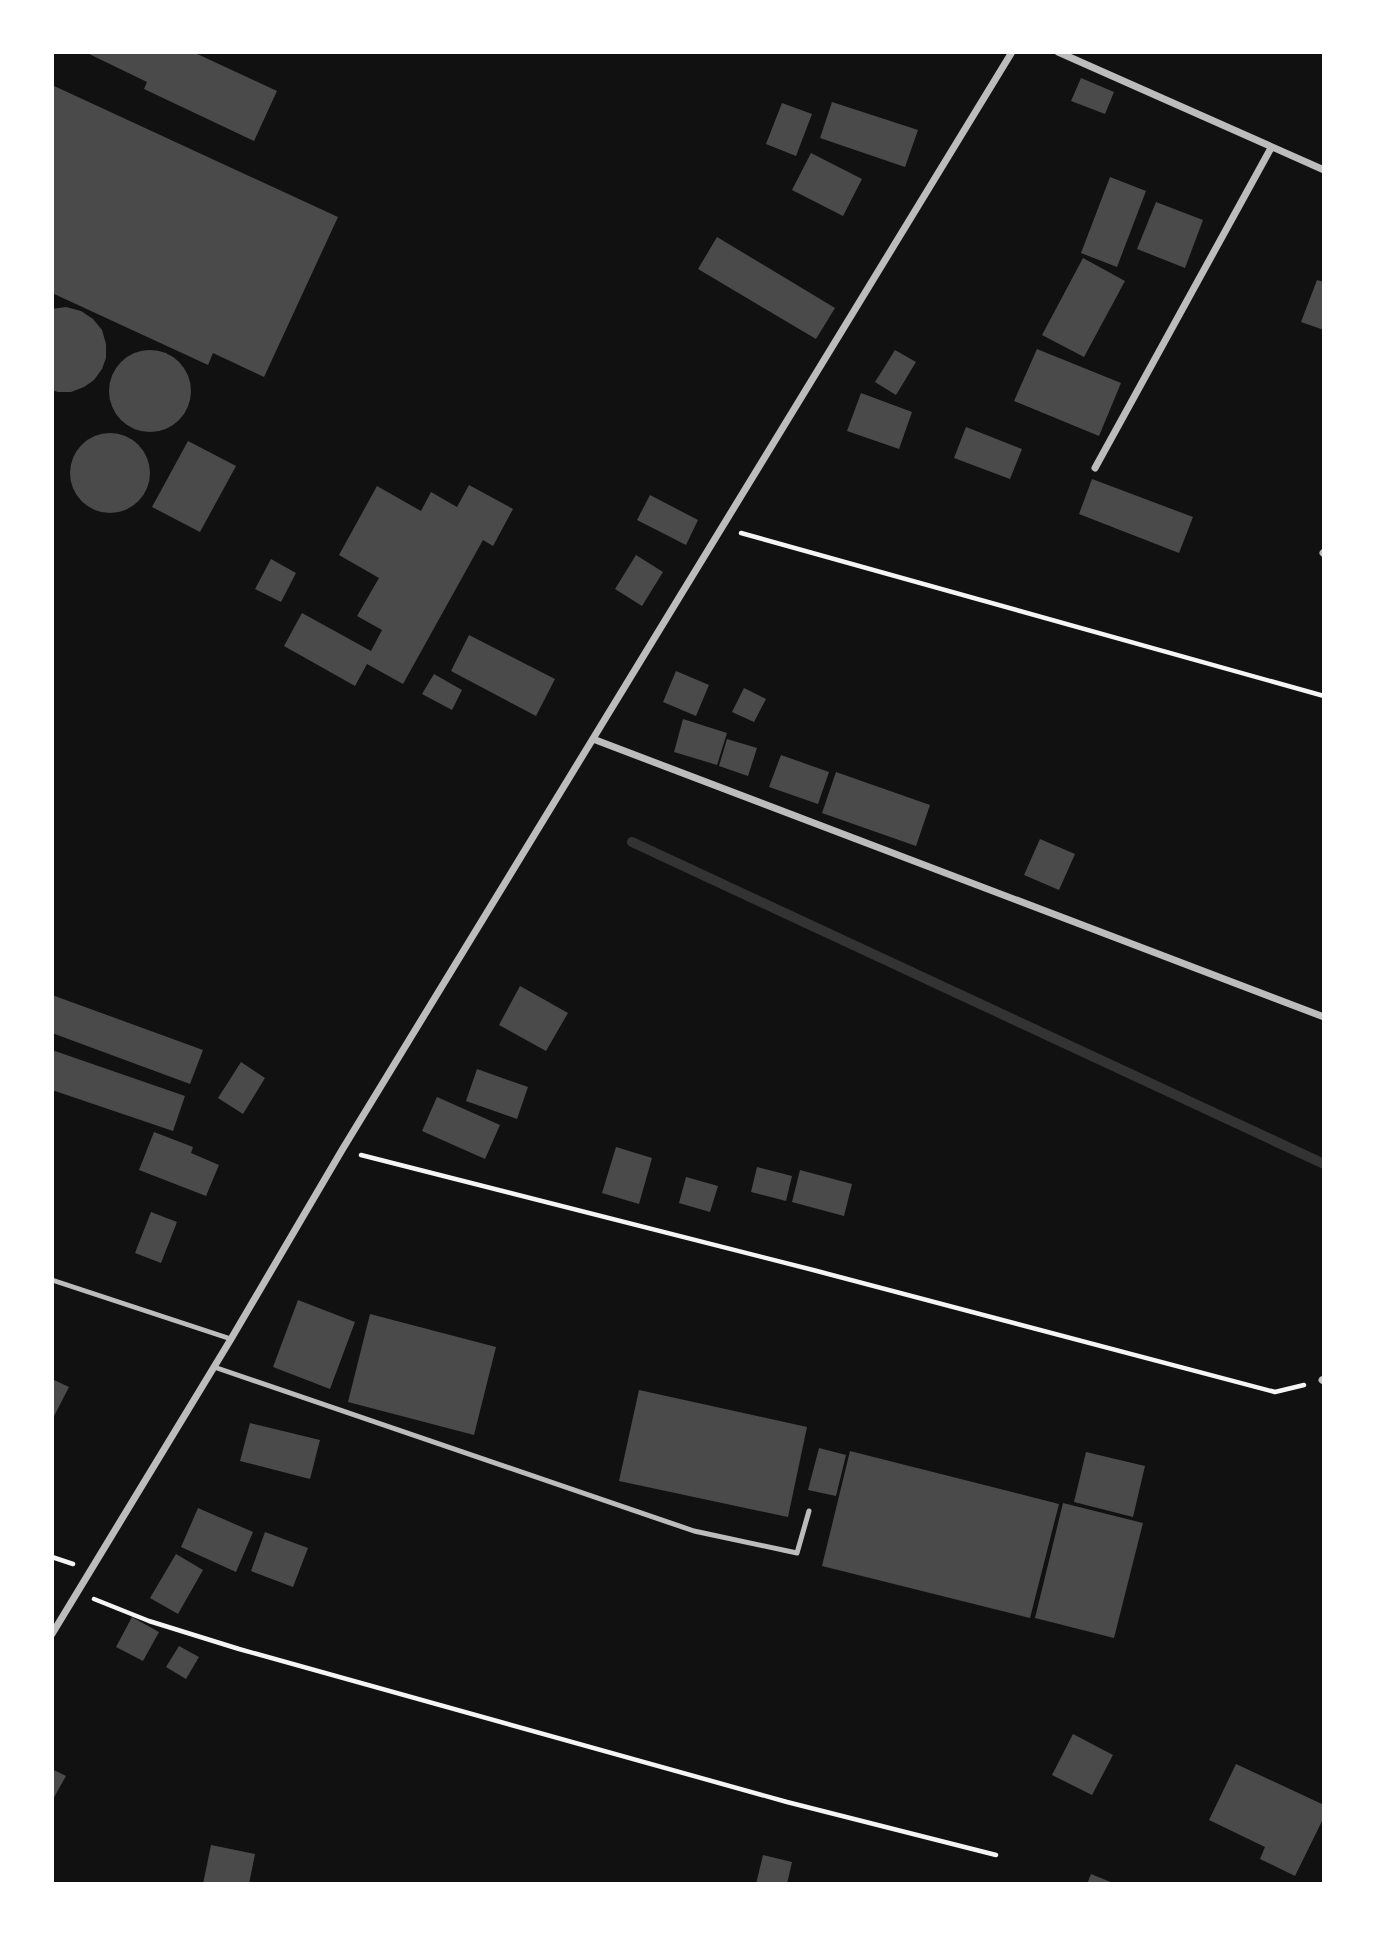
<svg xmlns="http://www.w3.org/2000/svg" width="1376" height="1936" viewBox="0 0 1376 1936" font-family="'Nunito Sans',sans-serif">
  <rect width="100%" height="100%" fill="#111"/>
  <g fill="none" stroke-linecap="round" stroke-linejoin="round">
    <path stroke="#333" stroke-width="10" d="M632,842L1324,1164"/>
  </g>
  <path fill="#4a4a4a" d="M85,52H193L277,91L254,141L144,89L147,82Z
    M1081,78L1114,92L1105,114L1071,101Z
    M52,85L338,217L264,377L213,353L208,365L52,293Z
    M832,102L918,130L905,167L820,138Z
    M782,103L812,114L796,156L766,144Z
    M811,153L862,179L843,216L792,190Z
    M1110,177L1146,191L1117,267L1081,253Z
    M1156,202L1203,220L1185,268L1137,249Z
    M717,237L835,308L816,339L698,269Z
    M1083,258L1125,281L1084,357L1042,335Z
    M1317,280L1324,282V330L1301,322Z
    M66,307L81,311L93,319L102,330L106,344V358L102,369L94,380L84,387L71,392H58L52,390V309Z
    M1037,349L1121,383L1099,436L1014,401Z
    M895,350L916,362L896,395L875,382Z
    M109 391a41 41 0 1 1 82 0a41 41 0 1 1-82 0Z
    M861,393L912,412L899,449L847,431Z
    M966,427L1022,449L1010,479L954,458Z
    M70 473a40 40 0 1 1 80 0a40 40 0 1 1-80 0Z
    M188,441L236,466L200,532L152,507Z
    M1092,479L1193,517L1179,553L1079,514Z
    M469,485L513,509L493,546L483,540L403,684L367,664L355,686L284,646L302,613L371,651L382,630L357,616L379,578L339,555L377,486L421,511L431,492L457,507Z
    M650,495L698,520L686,545L637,520Z
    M636,555L663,572L642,606L615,589Z
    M271,559L296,573L281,602L255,589Z
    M469,635L555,679L536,716L451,671Z
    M676,671L709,685L696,716L663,702Z
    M434,674L462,690L452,710L422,694Z
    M744,688L766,699L754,722L732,712Z
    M683,719L727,733L717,765L674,752Z
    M727,739L757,748L748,776L719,766Z
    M781,755L829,772L818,804L769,787Z
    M836,772L930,805L916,846L822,813Z
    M1040,839L1075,854L1059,890L1024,875Z
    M520,986L568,1013L546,1051L499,1025Z
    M52,995L203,1050L190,1084L52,1033Z
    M52,1050L185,1096L173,1131L52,1090Z
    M241,1062L265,1078L243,1114L218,1098Z
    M477,1069L528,1087L517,1119L466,1101Z
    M437,1097L500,1125L485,1159L422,1131Z
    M154,1132L193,1147L191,1153L219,1165L206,1196L139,1170Z
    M616,1147L652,1158L639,1204L602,1193Z
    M757,1167L792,1176L786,1201L751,1192Z
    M800,1170L852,1184L844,1216L792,1202Z
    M686,1177L718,1186L710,1212L679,1203Z
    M151,1212L177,1222L161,1263L135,1253Z
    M298,1300L355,1322L330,1389L273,1367Z
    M370,1314L496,1347L474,1435L348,1402Z
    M52,1379L69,1387L52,1420Z
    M639,1390L807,1427L788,1517L619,1481Z
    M250,1423L320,1440L310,1479L240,1461Z
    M819,1448L846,1455L836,1496L808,1490Z
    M850,1451L1059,1504L1030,1618L822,1566Z
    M1086,1452L1145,1466L1133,1517L1074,1502Z
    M1063,1503L1143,1523L1114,1638L1035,1618Z
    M198,1508L253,1532L236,1572L181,1547Z
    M265,1532L308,1548L293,1587L251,1571Z
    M176,1554L203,1570L178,1614L150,1598Z
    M132,1617L159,1632L143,1661L116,1647Z
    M179,1646L199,1657L186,1679L166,1667Z
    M1073,1734L1113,1755L1092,1795L1052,1775Z
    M1236,1764L1324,1805V1817L1295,1876L1260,1859L1265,1847L1209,1820Z
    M52,1769L66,1776L52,1801Z
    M211,1845L255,1854L249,1884H203Z
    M763,1855L792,1862L787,1884H756Z
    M1091,1874L1113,1883V1884H1087Z"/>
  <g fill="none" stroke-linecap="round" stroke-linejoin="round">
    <path stroke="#f5f5f5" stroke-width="4.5" d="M741,533L1324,696
      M361,1155L817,1271L1275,1392L1304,1385
      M52,1557L73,1564
      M94,1599L149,1621L239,1649L787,1802L996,1855"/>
    <path stroke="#bcbcbc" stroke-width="5" d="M52,1280L231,1339
      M214,1367L694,1531L797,1553L809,1511"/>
    <path stroke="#bcbcbc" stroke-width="7" d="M1058,52L1324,170
      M1095,468L1271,148
      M1323,553L1324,552
      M593,739L1324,1017
      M1322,1380L1324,1381
      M52,1634L231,1339L342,1150L1012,52"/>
  </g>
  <rect width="1376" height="1936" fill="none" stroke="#ffffff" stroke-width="108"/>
</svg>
